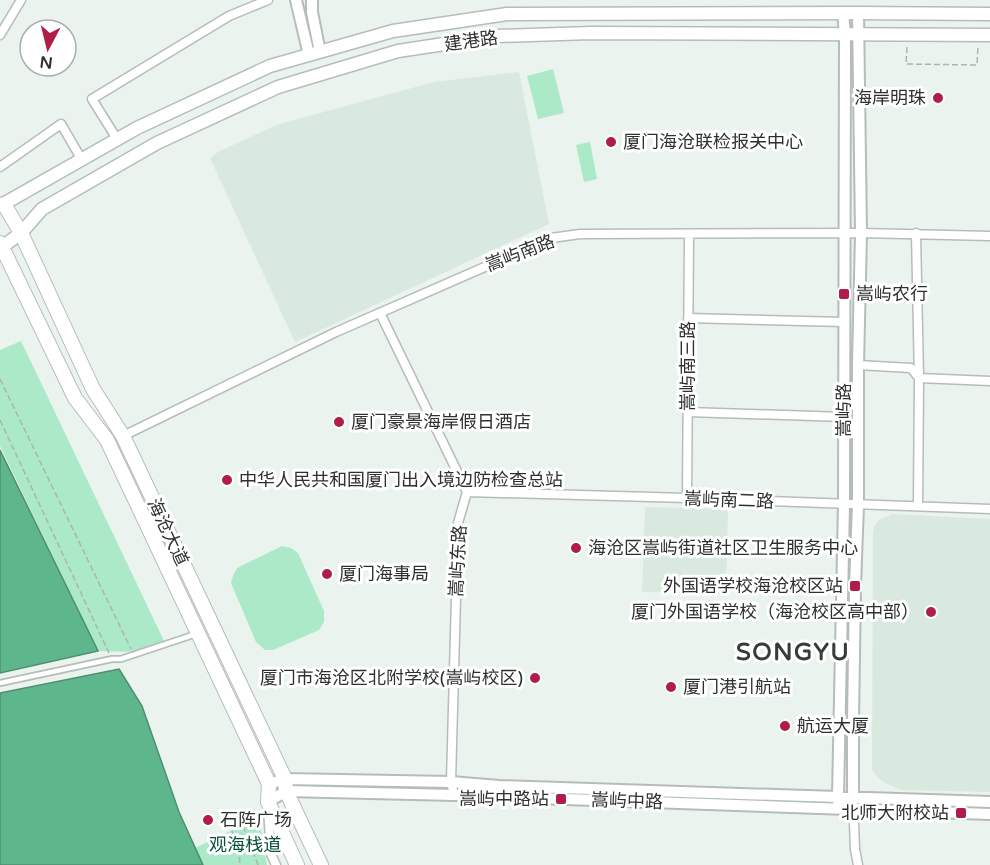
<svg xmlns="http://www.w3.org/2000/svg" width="990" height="865" viewBox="0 0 990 865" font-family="'Varela Round','Noto Sans SC',sans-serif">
  <rect width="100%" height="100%" fill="#ebf3ee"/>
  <path fill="#d9e9e0" d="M519,72L549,224L295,342L210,158L218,152L276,125L434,82Z
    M645,507L728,509L726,594L642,592Z
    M892,514L990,519V792L900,790L882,781L875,775L872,768L873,532L875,525L879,520Z"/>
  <path fill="#abe9c8" d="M553,69L564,113L538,119L527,76Z
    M590,142L597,179L584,182L576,145Z
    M21,341L165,643L136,652L98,651L0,446V350Z
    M282,546L291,548L298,553L324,611V622L319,630L273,650H265L256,642L231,583L233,576L237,568Z
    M259,817L267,865H203L195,848Z"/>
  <path fill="#5eb68c" stroke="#508e70" stroke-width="1.5" d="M0,450L98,651L0,673Z
    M119,669L142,706L179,812L203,865H0V693Z"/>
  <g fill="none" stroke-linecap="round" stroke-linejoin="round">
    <g stroke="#b6bdb9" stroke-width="8">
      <path id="service" d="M0,683L112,659H121L196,634"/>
    </g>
    <g stroke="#b6bdb9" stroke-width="11">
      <path id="minor" d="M0,35L21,0
        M117,139L92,99L229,16L268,0
        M0,167L61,124L82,160
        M916,233L919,378L918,506
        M380,313L467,492L458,523L451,782L454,795
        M688,318L844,322
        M858,365L911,368L919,378L990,381
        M688,412L844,417
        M123,436L336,332L551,238L580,234L861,233L990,236
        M467,492L687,498L990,509
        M687,498L689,234
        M853,797L855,849L858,865
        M268,809L271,854L276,865"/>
    </g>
    <g stroke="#b6bdb9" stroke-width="14">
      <path id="tertiary" d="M296,0L309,55
        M312,0V12L320,52
        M269,784L285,779L451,782L499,786L990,802
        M853,797V722L855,586L858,505V365L861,233L858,13
        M268,802L286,791L454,795L990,814
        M839,808L838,797L844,504L845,34L843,13"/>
    </g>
    <g stroke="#b6bdb9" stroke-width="15">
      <path id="secondary" d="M0,206L137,128L270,66L393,31L507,14L858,13L990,14
        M2,247L21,233L42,209L157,143L278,87L398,51L497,36L591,33L990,35"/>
    </g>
    <g stroke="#b6bdb9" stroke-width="16">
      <path id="primary" d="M4,204L21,233L93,389L123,436L285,779L286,791L321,865
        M0,243L75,398L107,440L269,784L268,802L297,865"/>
    </g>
    <path stroke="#adb3af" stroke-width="1.5" stroke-dasharray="6 3" stroke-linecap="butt" d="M907,47L906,64L977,65L978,46
      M0,379L131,649
      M0,420L109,653
      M243,826L258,865
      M232,831L239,852L240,865"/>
    <use href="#service" stroke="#fff" stroke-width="4.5"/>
    <use href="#minor" stroke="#fff" stroke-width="8"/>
    <use href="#tertiary" stroke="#fff" stroke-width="10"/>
    <use href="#secondary" stroke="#fff" stroke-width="12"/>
    <use href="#primary" stroke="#fff" stroke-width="14"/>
  </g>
  <g fill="#b01e48" stroke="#fff" stroke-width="2">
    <circle cx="938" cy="98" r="6"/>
    <circle cx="611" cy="142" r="6"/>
    <rect x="838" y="288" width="12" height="12" rx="3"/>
    <circle cx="339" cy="422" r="6"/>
    <circle cx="227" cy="480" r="6"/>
    <circle cx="576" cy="548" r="6"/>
    <circle cx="327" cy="574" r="6"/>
    <rect x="849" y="580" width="12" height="12" rx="3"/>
    <circle cx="931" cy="612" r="6"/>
    <circle cx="535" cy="678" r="6"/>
    <circle cx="671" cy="687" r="6"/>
    <circle cx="785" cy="726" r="6"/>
    <rect x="555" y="793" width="12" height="12" rx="3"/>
    <rect x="955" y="807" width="12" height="12" rx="3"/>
    <circle cx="208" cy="820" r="6"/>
  </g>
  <g text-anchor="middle" stroke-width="6" stroke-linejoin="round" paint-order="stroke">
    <g font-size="18" fill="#2e312f" stroke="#fff">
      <text transform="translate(471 41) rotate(-8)" y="6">建港路</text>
      <text transform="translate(520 253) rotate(-21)" y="6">嵩屿南路</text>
      <text transform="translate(688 366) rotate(-90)" y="6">嵩屿南三路</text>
      <text transform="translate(844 410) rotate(-90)" y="6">嵩屿路</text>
      <text transform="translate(729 500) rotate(2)" y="6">嵩屿南二路</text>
      <text transform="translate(168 532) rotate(65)" y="6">海沧大道</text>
      <text transform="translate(458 561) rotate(-87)" y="6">嵩屿东路</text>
      <text transform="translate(627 801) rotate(2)" y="6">嵩屿中路</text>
    </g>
    <g font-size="18" fill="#2e312f" stroke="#fff" text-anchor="start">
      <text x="926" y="104" text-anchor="end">海岸明珠</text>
      <text x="623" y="148">厦门海沧联检报关中心</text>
      <text x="856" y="300">嵩屿农行</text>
      <text x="351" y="428">厦门豪景海岸假日酒店</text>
      <text x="239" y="486">中华人民共和国厦门出入境边防检查总站</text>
      <text x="588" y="554">海沧区嵩屿街道社区卫生服务中心</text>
      <text x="339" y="580">厦门海事局</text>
      <text x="843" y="592" text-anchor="end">外国语学校海沧校区站</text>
      <text x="919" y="618" text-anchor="end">厦门外国语学校（海沧校区高中部）</text>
      <text x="523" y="684" text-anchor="end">厦门市海沧区北附学校(嵩屿校区)</text>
      <text x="683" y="693">厦门港引航站</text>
      <text x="797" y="732">航运大厦</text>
      <text x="549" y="805" text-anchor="end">嵩屿中路站</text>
      <text x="949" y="819" text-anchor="end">北师大附校站</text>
      <text x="220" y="826">石阵广场</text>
    </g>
    <g font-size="18" fill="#085136" stroke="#fff">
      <text x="245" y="851">观海栈道</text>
    </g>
    <g font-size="24" font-weight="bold" letter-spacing="1.5" fill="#363c39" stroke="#fff">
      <text x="793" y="660">SONGYU</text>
    </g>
  </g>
  <g transform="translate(48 48) rotate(187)"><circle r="28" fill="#ffffff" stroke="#abadac" stroke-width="1.5"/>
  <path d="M0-4.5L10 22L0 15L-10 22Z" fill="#b01e48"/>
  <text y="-9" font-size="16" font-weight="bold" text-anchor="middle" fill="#2e312f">N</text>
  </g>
</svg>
